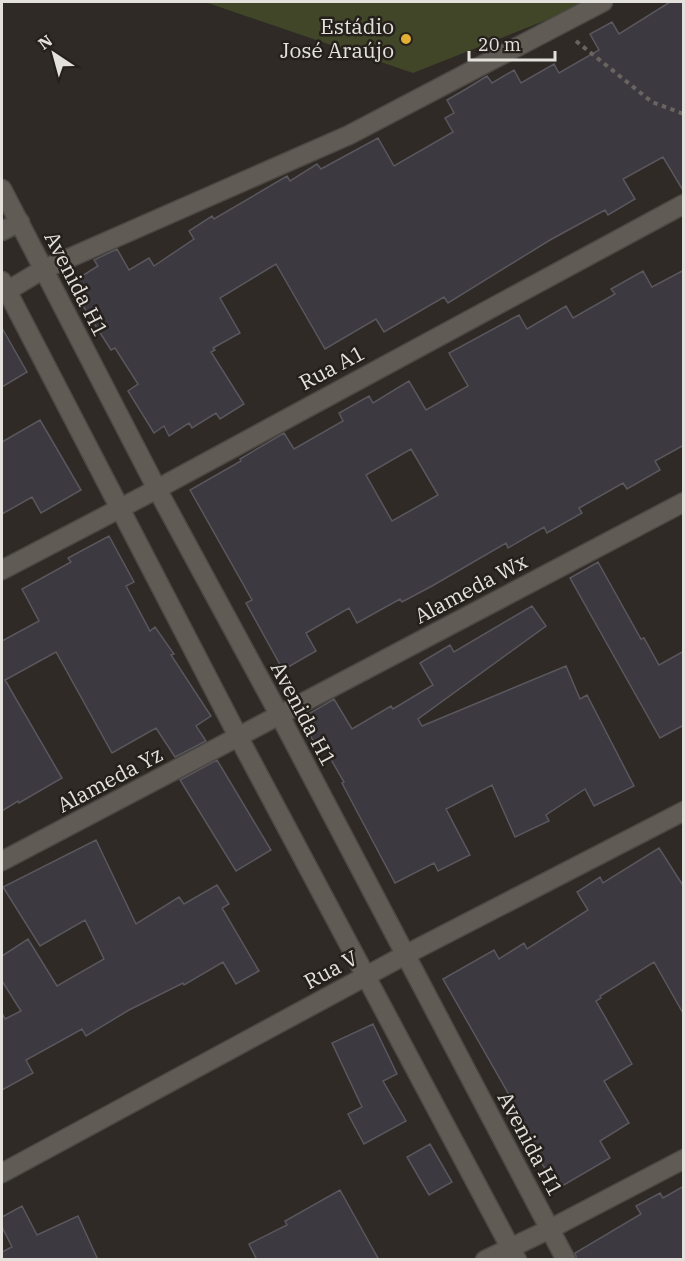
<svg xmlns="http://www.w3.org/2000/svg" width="685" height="1261" viewBox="0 0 685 1261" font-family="'IBM Plex Serif',serif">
  <rect width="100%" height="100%" fill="#2f2a25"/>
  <path fill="#424628" d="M205,2H585L584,5L413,73Z"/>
  <path fill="#3c3940" stroke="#5a575e" stroke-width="1.5" fill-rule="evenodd" d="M670,2H684V192L663,157L623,179L635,199L608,215L605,210L550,240L448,303L444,297L384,332L376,319L325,349L276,264L220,298L240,333L213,348L215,350L211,352L244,404L220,419L216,413L192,428L189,423L169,436L164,426L154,433L128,391L138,384L115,348L111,350L69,284L98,266L94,260L117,249L129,270L149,258L154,266L194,239L189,231L212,216L214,219L287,176L290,181L317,164L321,169L378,138L394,166L453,132L445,118L454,113L447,100L466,89L487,76L492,83L514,70L521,83L554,64L559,73L599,50L590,34L612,22L619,34Z
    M684,270V445L655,461L660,470L627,489L623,483L579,508L582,513L547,533L544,527L508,548L506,543L432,586L402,602L400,599L357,623L349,608L306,633L316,651L283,670L246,603L252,600L190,490L241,461L240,459L284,433L294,449L343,421L339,413L369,396L373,403L409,381L426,410L468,386L449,353L519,315L527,329L566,306L573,318L615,294L611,289L643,271L652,287ZM411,449L438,495L392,521L366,475Z
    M2,328L27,372L2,387Z
    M40,420L81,490L41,513L32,497L2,514V442Z
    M109,536L134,582L126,586L150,631L155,627L174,654L171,655L211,716L196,726L206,741L175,757L156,728L112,753L56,652L5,680L62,778L19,803L18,801L2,811V641L39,621L22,589L71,562L68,558Z
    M598,562L641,639L644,638L659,665L684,651V725L660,738L570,578Z
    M532,606L546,626L418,719L422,726L566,666L580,699L587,695L634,786L594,806L585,789L546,815L549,821L515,837L492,785L446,809L470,855L438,871L434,863L395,883L353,804L342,783L344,782L319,739L314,742L300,719L334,699L352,729L391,706L393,709L433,685L420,663L450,645L454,652Z
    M217,760L271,850L236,871L180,780Z
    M96,840L136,924L179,897L184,904L217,885L229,904L222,908L259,971L236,984L223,962L184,985L183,983L129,1010L86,1036L82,1029L26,1060L33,1073L2,1090V1013L5,1019L21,1011L2,981V956L28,939L57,986L104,959L85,920L40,946L3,887Z
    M659,848L684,887V1015L654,962L600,996L601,998L596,1001L632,1064L604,1081L629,1123L600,1141L610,1158L557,1189L510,1110L516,1107L443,979L494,950L499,959L524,943L527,949L588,910L577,892L600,877L603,883Z
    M373,1024L397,1074L383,1081L406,1121L364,1144L348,1114L362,1107L332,1043Z
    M430,1144L452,1182L429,1195L407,1157Z
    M684,1186V1260H577L575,1253L641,1214L636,1206L660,1193L663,1198Z
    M340,1190L379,1260H257L249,1244L287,1225L285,1221Z
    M22,1206L37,1235L78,1216L98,1260H2V1252L12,1247L2,1227V1217Z"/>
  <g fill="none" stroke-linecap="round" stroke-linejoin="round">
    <g stroke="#4c4844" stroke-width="21">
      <path id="street" d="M2,189L157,489L280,716L566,1260
        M2,231L20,222
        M2,281L239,738L517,1260
        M7,291L42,270L349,135L603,2
        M2,570L157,489L684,204
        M2,861L684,502
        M2,1173L405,955L684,811
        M485,1260L550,1229L684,1159"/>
    </g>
    <path stroke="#68645f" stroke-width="4" stroke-dasharray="4.5 4.5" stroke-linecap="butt" d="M576,41L652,102L684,114"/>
    <use href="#street" stroke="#615b56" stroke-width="18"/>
  </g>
  <circle fill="#e3ae34" stroke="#25201b" stroke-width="2" cx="406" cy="39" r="6"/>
  <g text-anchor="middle" stroke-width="5" stroke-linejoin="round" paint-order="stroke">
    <g font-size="21" fill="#e4e1dd" stroke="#25201b" text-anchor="end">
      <text x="394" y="34">Estádio<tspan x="394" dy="24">José Araújo</tspan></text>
    </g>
    <g font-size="21" fill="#e4e1dd" stroke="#25201b">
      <text transform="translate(76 284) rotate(63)" y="7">Avenida H1</text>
      <text transform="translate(332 368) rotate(-28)" y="7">Rua A1</text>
      <text transform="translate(471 589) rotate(-28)" y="7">Alameda Wx</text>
      <text transform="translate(303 714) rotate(62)" y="7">Avenida H1</text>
      <text transform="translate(110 780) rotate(-28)" y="7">Alameda Yz</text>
      <text transform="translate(331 970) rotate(-28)" y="7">Rua V</text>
      <text transform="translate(530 1144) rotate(62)" y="7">Avenida H1</text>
    </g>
  </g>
  <rect width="685" height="1261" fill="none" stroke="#e4e1dd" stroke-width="6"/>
  <g transform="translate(54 54) rotate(324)" stroke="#25201b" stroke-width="4.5" paint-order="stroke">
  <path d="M0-4.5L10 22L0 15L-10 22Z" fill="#e4e1dd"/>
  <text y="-9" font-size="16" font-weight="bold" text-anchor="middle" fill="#e4e1dd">N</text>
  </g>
  <path d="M469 51v9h86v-9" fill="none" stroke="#e4e1dd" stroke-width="3"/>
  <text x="478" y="51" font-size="18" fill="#e4e1dd" stroke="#25201b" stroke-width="4.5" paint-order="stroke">20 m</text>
</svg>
